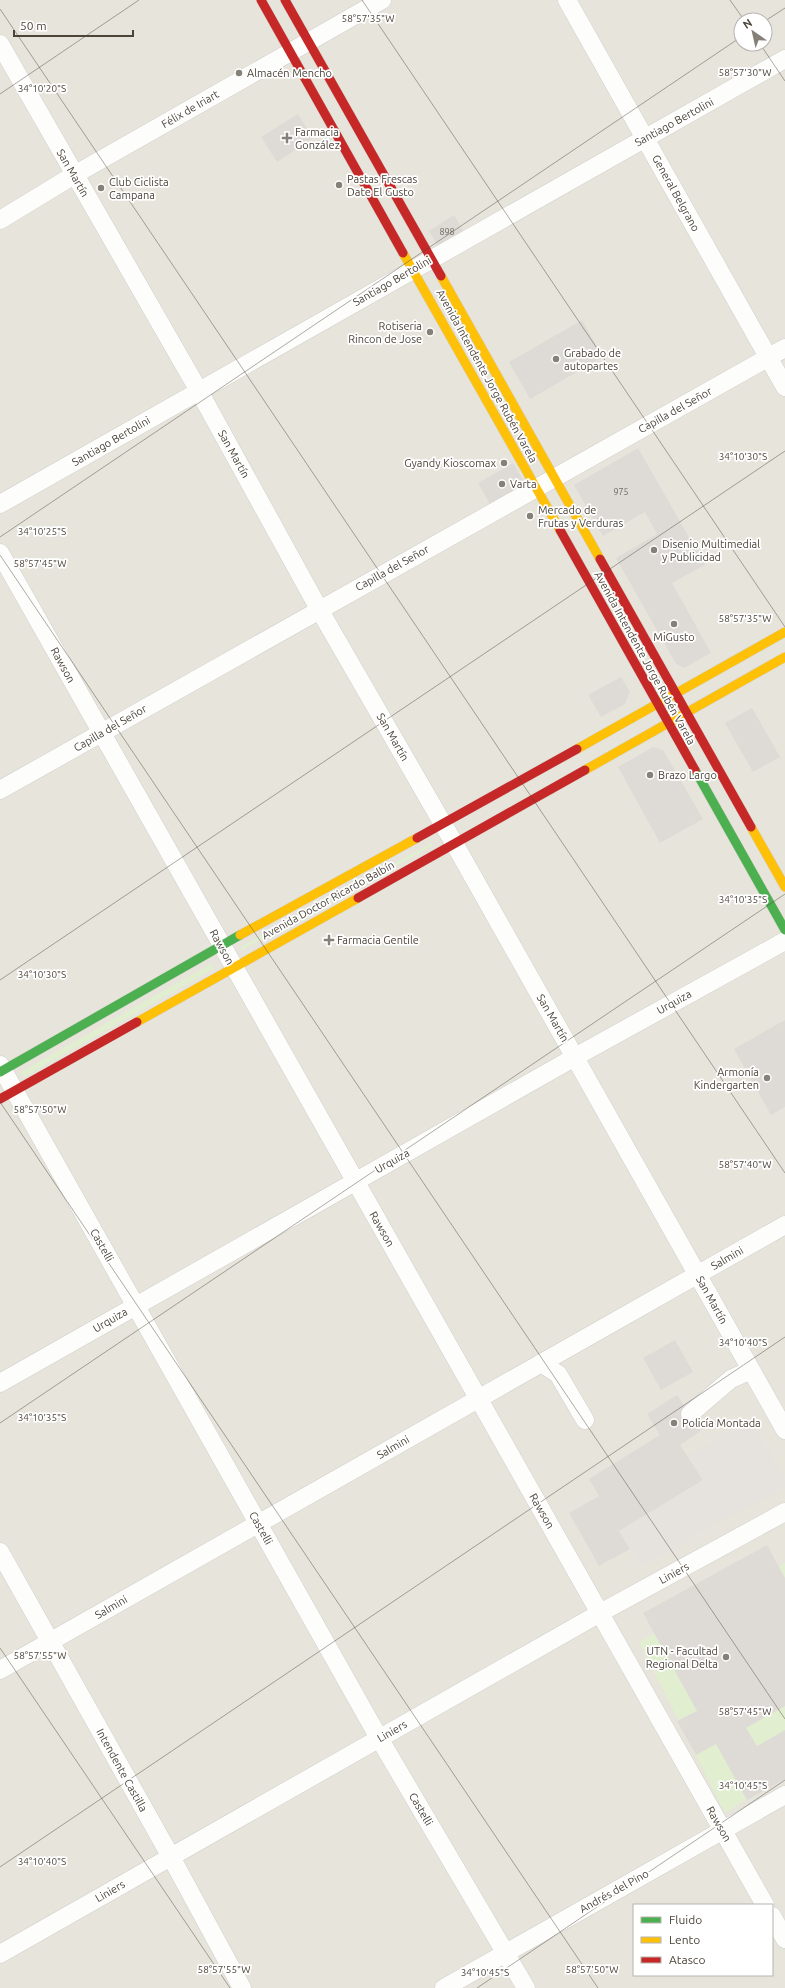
<svg xmlns="http://www.w3.org/2000/svg" width="785" height="1988" viewBox="0 0 785 1988" font-family="Ubuntu,sans-serif">
  <rect width="100%" height="100%" fill="#f4f2ee"/>
  <path fill="#e7e4dc" fill-rule="evenodd" d="M0,0H785V1988H0ZM741,20H765V44H741ZM634,1905H772V1975H634Z"/>
  <path fill="#e1eecf" d="M432,843V846L240,951L242,946Z
    M210,964L213,966V969L24,1077L21,1075V1072Z
    M785,1563V1775L725,1813L639,1642Z"/>
  <path fill="#e6e3df" d="M751,1418L785,1479V1487L731,1516L641,1567L620,1530L687,1456Z"/>
  <path fill="#dedbd6" d="M298,114L313,138L277,162L261,137Z
    M454,215L465,234L440,250L429,231Z
    M582,320L603,357L530,399L509,362Z
    M638,448L705,565L672,583L711,653L684,668L676,664L616,558L657,534L645,512L603,536L574,485Z
    M513,463L526,485L491,506L478,483Z
    M621,677L630,692L625,704L601,717L588,695Z
    M752,708L780,757L753,772L725,723Z
    M653,747L663,750L703,819L660,843L618,767Z
    M785,1020V1107L771,1115L734,1049Z
    M675,1340L693,1372L661,1390L643,1358Z
    M677,1395L701,1431L680,1445L703,1480L619,1531L630,1549L599,1566L569,1513L599,1496L589,1479L660,1435L647,1414Z
    M767,1545L785,1578V1706L746,1728L757,1746L785,1730V1779L747,1800L716,1744L696,1755L677,1721L697,1711L643,1613Z"/>
  <g fill="none" stroke-linecap="round" stroke-linejoin="round">
    <g stroke="#d2d0cb" stroke-width="19">
      <path id="street" d="M567,0L785,387
        M0,44L199,391L319,609L454,843L785,1430
        M0,220L74,175L382,0
        M0,504L785,59
        M0,553L765,1905
        M0,790L785,348
        M0,1065L379,1738L526,1988
        M541,1363L558,1374L585,1420
        M0,1383L575,1057L785,941
        M690,1414L731,1379L751,1370
        M0,1552L171,1857L242,1988
        M0,1670L785,1225
        M772,1916L785,1939
        M0,1954L600,1613L785,1512
        M444,1988L785,1795"/>
    </g>
    <g stroke="#d3cfc5" stroke-width="10">
      <path id="fast" d="M695,770L785,930
        M0,1072L240,935"/>
    </g>
    <g stroke="#d3cfc5" stroke-width="10">
      <path id="slow" d="M403,253L560,530
        M441,276L600,559
        M577,749L785,632
        M585,770L785,657
        M751,827L785,887
        M240,935L417,838
        M137,1022L358,898"/>
    </g>
    <g stroke="#d3cfc5" stroke-width="10">
      <path id="jam" d="M261,0L403,253
        M285,0L441,276
        M560,530L695,770
        M600,559L751,827
        M417,838L577,749
        M358,898L585,770
        M0,1099L137,1022"/>
    </g>
    <use href="#street" stroke="#fdfdfc" stroke-width="18"/>
    <use href="#fast" stroke="#4caf50" stroke-width="9"/>
    <use href="#slow" stroke="#ffc107" stroke-width="9"/>
    <use href="#jam" stroke="#c62828" stroke-width="9"/>
  </g>
  <path fill="none" stroke="#4b4439" stroke-width="1" stroke-opacity="0.45" d="M362,0L785,627M730,0L744,20M0,9L785,1173M765,21L785,8M760,44L785,81M0,94L139,0M0,537L741,37M0,555L785,1719M0,980L785,451M0,1102L598,1988M0,1423L785,894M0,1648L230,1988M0,1867L785,1337M477,1988L785,1780"/>
  <g fill="#868178" stroke="#fff" stroke-width="1.5">
    <circle cx="239" cy="73" r="4"/>
    <path d="M285 132h4v4h4v4h-4v4h-4v-4h-4v-4h4z"/>
    <circle cx="339" cy="185" r="4"/>
    <circle cx="101" cy="188" r="4"/>
    <circle cx="430" cy="332" r="4"/>
    <circle cx="556" cy="359" r="4"/>
    <circle cx="504" cy="463" r="4"/>
    <circle cx="502" cy="484" r="4"/>
    <circle cx="530" cy="516" r="4"/>
    <circle cx="654" cy="550" r="4"/>
    <circle cx="674" cy="624" r="4"/>
    <circle cx="650" cy="775" r="4"/>
    <path d="M327 934h4v4h4v4h-4v4h-4v-4h-4v-4h4z"/>
    <circle cx="767" cy="1078" r="4"/>
    <circle cx="674" cy="1423" r="4"/>
    <circle cx="726" cy="1657" r="4"/>
  </g>
  <g text-anchor="middle" stroke-width="3.5" stroke-linejoin="round" paint-order="stroke">
    <g font-size="9" fill="#706a61">
      <text x="447" y="235">898</text>
      <text x="621" y="495">975</text>
    </g>
    <g font-size="11" fill="#4b4439" stroke="#fff" text-anchor="start">
      <text x="247" y="77">Almacén Mencho</text>
      <text x="295" y="136">Farmacia<tspan x="295" dy="13">González</tspan></text>
      <text x="347" y="183">Pastas Frescas<tspan x="347" dy="13">Date El Gusto</tspan></text>
      <text x="109" y="186">Club Ciclista<tspan x="109" dy="13">Campana</tspan></text>
      <text x="422" y="330" text-anchor="end">Rotiseria<tspan x="422" dy="13">Rincon de Jose</tspan></text>
      <text x="564" y="357">Grabado de<tspan x="564" dy="13">autopartes</tspan></text>
      <text x="496" y="467" text-anchor="end">Gyandy Kioscomax</text>
      <text x="510" y="488">Varta</text>
      <text x="538" y="514">Mercado de<tspan x="538" dy="13">Frutas y Verduras</tspan></text>
      <text x="662" y="548">Disenio Multimedial<tspan x="662" dy="13">y Publicidad</tspan></text>
      <text x="674" y="641" text-anchor="middle">MiGusto</text>
      <text x="658" y="779">Brazo Largo</text>
      <text x="337" y="944">Farmacia Gentile</text>
      <text x="759" y="1076" text-anchor="end">Armonía<tspan x="759" dy="13">Kindergarten</tspan></text>
      <text x="682" y="1427">Policía Montada</text>
      <text x="718" y="1655" text-anchor="end">UTN - Facultad<tspan x="718" dy="13">Regional Delta</tspan></text>
    </g>
    <g font-size="11" fill="#4b4439" stroke="#fff">
      <text transform="translate(190 109) rotate(-30)" y="4">Félix de Iriart</text>
      <text transform="translate(674 122) rotate(-29)" y="4">Santiago Bertolini</text>
      <text transform="translate(73 173) rotate(60)" y="4">San Martín</text>
      <text transform="translate(676 193) rotate(61)" y="4">General Belgrano</text>
      <text transform="translate(392 281) rotate(-30)" y="4">Santiago Bertolini</text>
      <text transform="translate(487 376) rotate(61)" y="4">Avenida Intendente Jorge Rubén Varela</text>
      <text transform="translate(675 410) rotate(-29)" y="4">Capilla del Señor</text>
      <text transform="translate(111 441) rotate(-30)" y="4">Santiago Bertolini</text>
      <text transform="translate(234 454) rotate(61)" y="4">San Martín</text>
      <text transform="translate(392 568) rotate(-29)" y="4">Capilla del Señor</text>
      <text transform="translate(645 658) rotate(61)" y="4">Avenida Intendente Jorge Rubén Varela</text>
      <text transform="translate(63 665) rotate(61)" y="4">Rawson</text>
      <text transform="translate(110 728) rotate(-30)" y="4">Capilla del Señor</text>
      <text transform="translate(393 737) rotate(60)" y="4">San Martín</text>
      <text transform="translate(328 900) rotate(-29)" y="4">Avenida Doctor Ricardo Balbín</text>
      <text transform="translate(222 947) rotate(61)" y="4">Rawson</text>
      <text transform="translate(674 1002) rotate(-29)" y="4">Urquiza</text>
      <text transform="translate(553 1018) rotate(60)" y="4">San Martín</text>
      <text transform="translate(392 1161) rotate(-29)" y="4">Urquiza</text>
      <text transform="translate(382 1229) rotate(60)" y="4">Rawson</text>
      <text transform="translate(102 1245) rotate(61)" y="4">Castelli</text>
      <text transform="translate(727 1258) rotate(-30)" y="4">Salmini</text>
      <text transform="translate(712 1300) rotate(61)" y="4">San Martín</text>
      <text transform="translate(110 1320) rotate(-30)" y="4">Urquiza</text>
      <text transform="translate(393 1447) rotate(-30)" y="4">Salmini</text>
      <text transform="translate(542 1511) rotate(60)" y="4">Rawson</text>
      <text transform="translate(261 1528) rotate(61)" y="4">Castelli</text>
      <text transform="translate(674 1573) rotate(-29)" y="4">Liniers</text>
      <text transform="translate(111 1607) rotate(-30)" y="4">Salmini</text>
      <text transform="translate(392 1731) rotate(-30)" y="4">Liniers</text>
      <text transform="translate(122 1770) rotate(61)" y="4">Intendente Castilla</text>
      <text transform="translate(421 1809) rotate(60)" y="4">Castelli</text>
      <text transform="translate(719 1824) rotate(60)" y="4">Rawson</text>
      <text transform="translate(110 1891) rotate(-30)" y="4">Liniers</text>
      <text transform="translate(614 1891) rotate(-29)" y="4">Andrés del Pino</text>
    </g>
  </g>
  <g font-size="10" text-anchor="middle" fill="#4b4439" stroke="#fff" stroke-width="3.5" stroke-linejoin="round" paint-order="stroke">
    <text x="368" y="22">58°57'35"W</text>
    <text x="745" y="76">58°57'30"W</text>
    <text x="42" y="92">34°10'20"S</text>
    <text x="743" y="460">34°10'30"S</text>
    <text x="42" y="535">34°10'25"S</text>
    <text x="40" y="567">58°57'45"W</text>
    <text x="745" y="622">58°57'35"W</text>
    <text x="743" y="903">34°10'35"S</text>
    <text x="42" y="978">34°10'30"S</text>
    <text x="40" y="1113">58°57'50"W</text>
    <text x="745" y="1168">58°57'40"W</text>
    <text x="743" y="1346">34°10'40"S</text>
    <text x="42" y="1421">34°10'35"S</text>
    <text x="40" y="1659">58°57'55"W</text>
    <text x="745" y="1715">58°57'45"W</text>
    <text x="743" y="1789">34°10'45"S</text>
    <text x="42" y="1865">34°10'40"S</text>
    <text x="224" y="1973">58°57'55"W</text>
    <text x="592" y="1973">58°57'50"W</text>
    <text x="485" y="1976">34°10'45"S</text>
  </g>
  <rect x="633" y="1904" width="140" height="72" fill="#ffffff" stroke="#b7b4b0"/>
  <rect x="641" y="1917" width="20" height="6" fill="#4caf50" stroke="#b7b4b0"/>
  <text x="669" y="1924" font-size="12" fill="#4b4439">Fluido</text>
  <rect x="641" y="1937" width="20" height="6" fill="#ffc107" stroke="#b7b4b0"/>
  <text x="669" y="1944" font-size="12" fill="#4b4439">Lento</text>
  <rect x="641" y="1957" width="20" height="6" fill="#c62828" stroke="#b7b4b0"/>
  <text x="669" y="1964" font-size="12" fill="#4b4439">Atasco</text>
  <g transform="translate(753 32) rotate(326)"><circle r="19" fill="#ffffff" stroke="#b7b4b0"/>
  <path d="M0-3L7 15L0 10L-7 15Z" fill="#868178"/>
  <text y="-6" font-size="11" font-weight="bold" text-anchor="middle" fill="#4b4439">N</text>
  </g>
  <path d="M14 30v6h119v-6" fill="none" stroke="#4b4439" stroke-width="2"/>
  <text x="20" y="30" font-size="12" fill="#4b4439" stroke="#ffffff" stroke-width="3" paint-order="stroke">50 m</text>
</svg>
